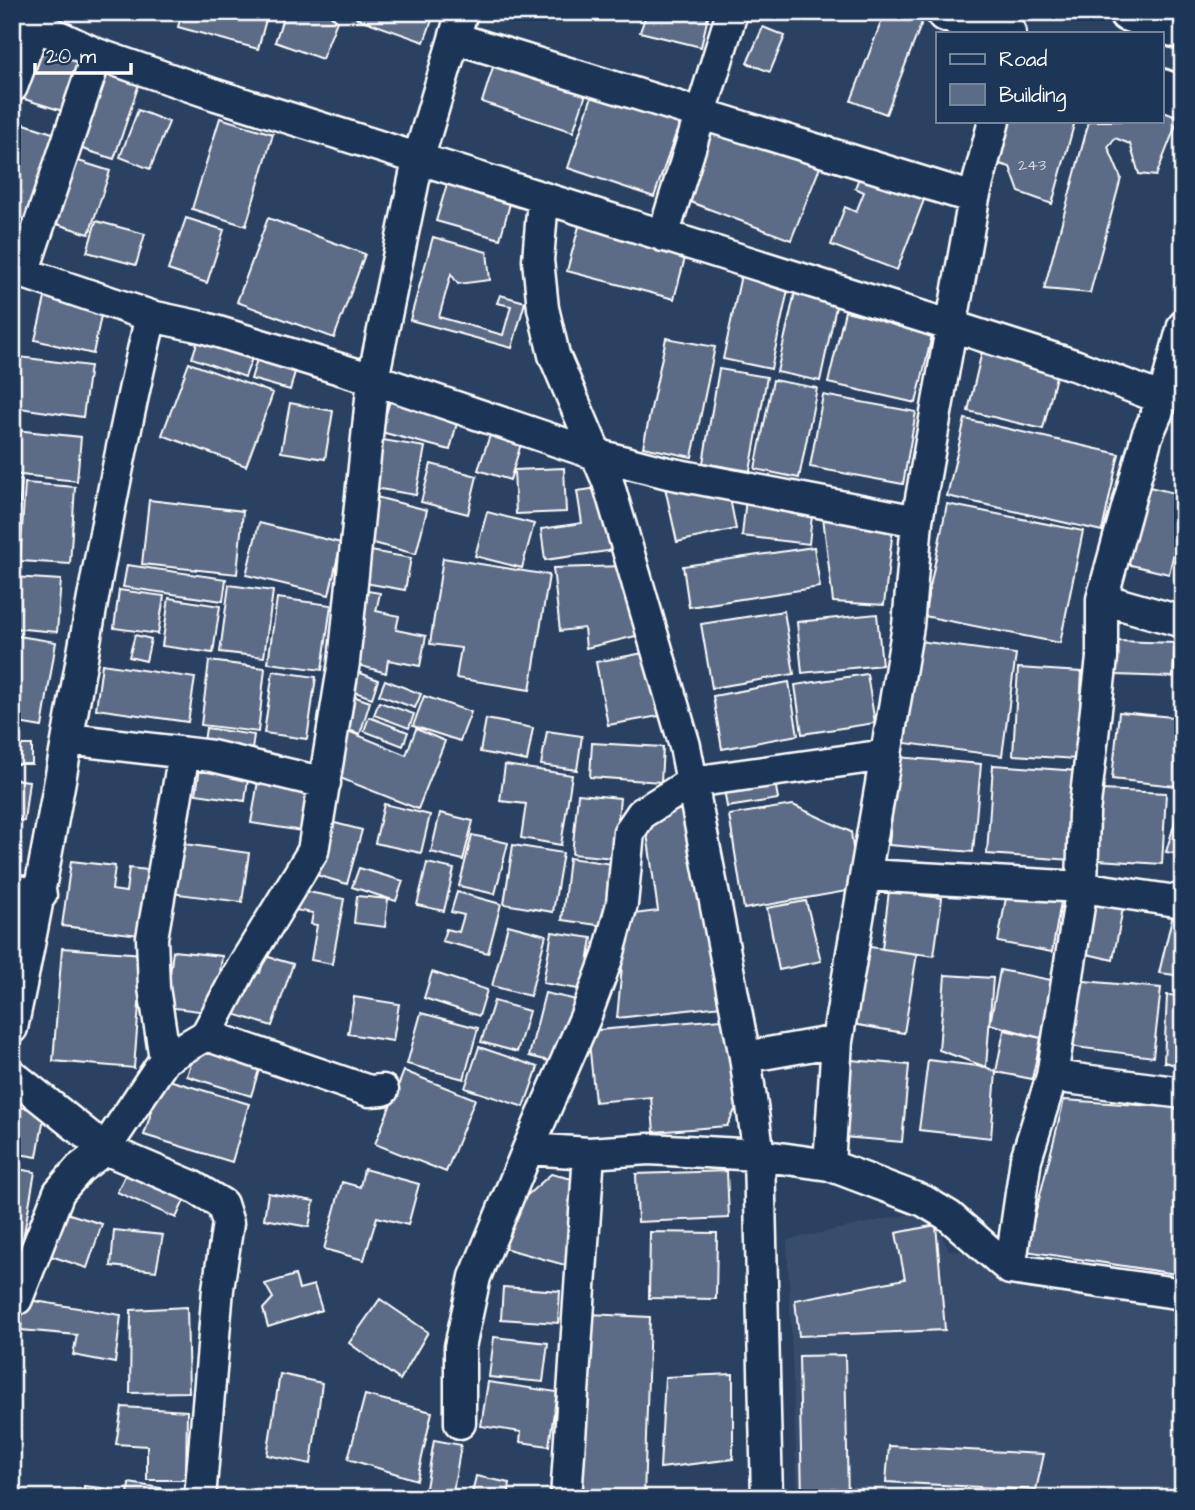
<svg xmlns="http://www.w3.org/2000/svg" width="1195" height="1510" viewBox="0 0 1195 1510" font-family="'Architects Daughter',sans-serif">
  <rect width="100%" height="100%" fill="#2a4161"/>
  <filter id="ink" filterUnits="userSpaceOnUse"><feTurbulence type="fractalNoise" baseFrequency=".0143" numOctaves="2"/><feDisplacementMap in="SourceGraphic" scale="14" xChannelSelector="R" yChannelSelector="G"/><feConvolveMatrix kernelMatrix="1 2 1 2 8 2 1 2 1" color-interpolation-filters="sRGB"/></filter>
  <g filter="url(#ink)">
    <path fill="#394e6c" d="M929,1210L949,1250L1183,1287V1498H798L787,1240Z"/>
    <path fill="#5b6c86" stroke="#fff" stroke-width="2" d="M182,12H268L258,49L178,27Z
      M285,12H327L337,21L322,59L275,42Z
      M358,12H435L424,42L356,18Z
      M513,12H538L531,23Z
      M647,12H709L701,47L640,32Z
      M885,12H909L922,22L886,114L851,101Z
      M763,27L785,36L770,72L747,63Z
      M39,41L90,57L72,114L21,98Z
      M494,64L586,94L573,132L482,102Z
      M101,65L141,78L114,159L73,146Z
      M594,90L682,116L654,197L568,168Z
      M1162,105L1181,112L1156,176L1139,174L1130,144L1115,138L1108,147L1121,178L1090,293L1044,289L1089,121H1162Z
      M138,110L169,122L150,169L120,157Z
      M220,118L273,134L246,226L192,209Z
      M12,120L65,137L37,225L12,217Z
      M710,121L822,162L791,240L685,200Z
      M1005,121H1075L1052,204L1019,192L1010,167L993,162Z
      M69,158L110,171L89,234L47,221Z
      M861,173L925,197L897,270L831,245L845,207L856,212L864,192L855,188Z
      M450,174L513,193L500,239L436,221Z
      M186,218L224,230L207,283L168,270Z
      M268,218L365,254L334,338L237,302Z
      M581,219L688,247L674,299L567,271Z
      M96,221L145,234L136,265L87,252Z
      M433,237L487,252L490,280L458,284L451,274L439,317L503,335L511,306L497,303L500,295L525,302L512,348L410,320Z
      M741,275L789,285L771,369L723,359Z
      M795,292L837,302L820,381L777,372Z
      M46,294L103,306L93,354L35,340Z
      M845,311L933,331L916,403L828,383Z
      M201,331L255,350L245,377L192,358Z
      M666,338L715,347L692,457L643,447Z
      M983,347L1059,364L1043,429L968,411Z
      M260,349L298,361L290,390L251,379Z
      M19,357L90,366L83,417L12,407Z
      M189,363L273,393L246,466L162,435Z
      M719,369L767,377L750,471L703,463Z
      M773,380L817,388L799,478L755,469Z
      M392,393L460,411L450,450L381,432Z
      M823,395L916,412L903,484L810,467Z
      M290,403L333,411L325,459L281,452Z
      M965,419L1119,454L1102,531L947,496Z
      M15,430L81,437L77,481L12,474Z
      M490,435L521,444L510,480L478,470Z
      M383,440L425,447L416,495L374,488Z
      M431,464L477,476L468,514L421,502Z
      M564,468L566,512L516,514L514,470Z
      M12,479L22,480L14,563H12Z
      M1120,480L1183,495V513L1169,574L1101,558Z
      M25,483L75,487L70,564L20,561Z
      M664,483L729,493L736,529L677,542Z
      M606,487L615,550L545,560L541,529L582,523L577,491Z
      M376,497L427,510L416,554L365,541Z
      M746,498L813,506L809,544L742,536Z
      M149,500L243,511L237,574L142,564Z
      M947,504L1083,531L1060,643L924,616Z
      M822,508L893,529L884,605L833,602Z
      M487,512L534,524L522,568L475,556Z
      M259,523L341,543L329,595L246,575Z
      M814,547L820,587L689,607L683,566Z
      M365,550L411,558L405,590L359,582Z
      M443,558L549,575L530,690L456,678L461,648L430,644Z
      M127,565L226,579L223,601L123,587Z
      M625,566L640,635L586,648L584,628L560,631L553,568Z
      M12,577L61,580L57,632L12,628Z
      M229,585L273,591L264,657L220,652Z
      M356,589L380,593L376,611L399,616L396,630L426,636L420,666L388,660L386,673L355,664Z
      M119,590L164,596L158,634L114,628Z
      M169,598L220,606L213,653L162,646Z
      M277,598L331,605L322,670L268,663Z
      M784,611L794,674L712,688L701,624Z
      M877,614L882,665L802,673L797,622Z
      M12,635L56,642L42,727L12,722Z
      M135,635L151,639L146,661L129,657Z
      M919,641L1016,654L1002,756L905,743Z
      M1117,641L1175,643L1173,677L1116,675Z
      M654,651L665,715L608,725L596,662Z
      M209,661L265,668L258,732L201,725Z
      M102,664L195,678L188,722L96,709Z
      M1018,668L1082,672L1077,759L1013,755Z
      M353,670L378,680L372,698L346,689Z
      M273,671L316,677L307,739L264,733Z
      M867,674L875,723L802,734L795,685Z
      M385,680L421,694L415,708L379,695Z
      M789,682L798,735L722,749L713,696Z
      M347,694L370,702L360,734L337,726Z
      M424,696L471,712L460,741L413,726Z
      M379,702L414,714L409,728L374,715Z
      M1119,712L1183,718V787L1112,779Z
      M369,717L408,732L403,746L364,731Z
      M486,719L533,728L527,761L480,752Z
      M206,728L254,735L245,801L196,794Z
      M416,729L445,741L418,809L330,774L348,731L406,755Z
      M547,731L582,736L577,770L541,765Z
      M592,743L663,747L661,782L590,777Z
      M16,745H32V764H15Z
      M897,757L981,764L973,852L889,845Z
      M505,765L572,775L561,845L521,838L526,804L500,801Z
      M993,765L1078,771L1072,860L987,854Z
      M259,775L310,783L302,831L251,823Z
      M774,775L778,799L727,807L723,783Z
      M12,779L29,781L24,821L12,819Z
      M1101,790L1166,793L1162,864L1098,860Z
      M578,794L620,798L614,858L572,854Z
      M679,799L722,1006L617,1018L627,915L658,911L645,819Z
      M384,804L430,815L421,853L375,843Z
      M793,805L851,832L858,889L744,909L729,815Z
      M440,813L473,821L463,860L431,852Z
      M1177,815L1183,817V855L1166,852Z
      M327,821L362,830L347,884L313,874Z
      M472,835L508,843L495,894L459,886Z
      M177,843L249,853L242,902L170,893Z
      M513,845L563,853L553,912L504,904Z
      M569,858L613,864L605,926L562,920Z
      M71,861L115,866L112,890L126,892L129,868L148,870L140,935L62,926Z
      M427,863L454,869L444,911L417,905Z
      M359,868L403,881L396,901L352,887Z
      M293,889L344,899L332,964L311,960L317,925L311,924L313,913L289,909Z
      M889,891L942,898L934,956L882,949Z
      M457,892L501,904L488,953L442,941L446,929L459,932L464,915L451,912Z
      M1007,892L1061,902L1052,952L998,942Z
      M1086,893L1125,898L1113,960L1078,952Z
      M357,896L388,899L385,927L354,923Z
      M806,901L821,961L779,970L767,908Z
      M1172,918L1183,919V976L1159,973Z
      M508,925L546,935L530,996L492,986Z
      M552,932L592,938L584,990L543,983Z
      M864,946L917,954L904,1033L852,1024Z
      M62,948L143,954L134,1068L53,1061Z
      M173,951L222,956L215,1013L166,1007Z
      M265,956L293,964L272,1026L224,1011L245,968L260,973Z
      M1000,970L1056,981L1041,1038L990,1024Z
      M432,972L487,990L479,1016L424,998Z
      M945,975L993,978L986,1067L939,1050Z
      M1073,980L1161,988L1153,1057L1060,1045Z
      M545,993L577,1000L561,1064L529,1056Z
      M1167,995L1183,996V1067L1164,1062Z
      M354,997L399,1004L393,1041L348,1034Z
      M494,1001L529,1011L517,1052L481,1042Z
      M421,1013L478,1028L464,1079L407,1064Z
      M732,1018L739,1102L727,1126L654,1132L651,1097L595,1102L588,1031Z
      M1004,1030L1041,1038L1032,1079L996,1072Z
      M198,1040L262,1060L251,1096L187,1076Z
      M479,1047L538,1067L524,1107L465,1088Z
      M851,1060L909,1065L902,1142L844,1137Z
      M928,1060L986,1067L996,1072L991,1138L919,1130Z
      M404,1071L475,1099L446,1172L375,1144Z
      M162,1078L249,1104L232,1162L144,1135Z
      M1064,1100L1183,1108V1275L1026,1251Z
      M12,1106L45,1111L37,1157L12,1153Z
      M129,1167L188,1192L176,1218L117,1192Z
      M12,1168L35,1172L18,1267L12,1266Z
      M364,1169L419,1184L408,1225L377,1217L364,1260L324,1249L342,1182L360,1187Z
      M727,1171L729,1218L638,1222L636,1174Z
      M551,1174L594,1184L572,1267L504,1248L516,1205Z
      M268,1193L314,1201L309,1227L264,1219Z
      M63,1212L102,1224L87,1268L48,1255Z
      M936,1225L945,1330L799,1336L795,1300L905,1279L896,1233Z
      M114,1230L163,1235L156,1271L111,1266Z
      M650,1232L717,1233L716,1299L649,1298Z
      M295,1275L299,1289L314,1285L322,1310L268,1327L263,1309L273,1298L265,1284Z
      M503,1287L560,1291L558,1323L501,1319Z
      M23,1299L121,1315L115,1363L73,1355L77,1335L21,1330Z
      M380,1299L428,1332L400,1380L349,1343Z
      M187,1307L189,1392L130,1393L131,1310Z
      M589,1314L650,1317L644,1498H574Z
      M494,1337L548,1343L543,1382L489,1377Z
      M845,1355L848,1498H802L799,1356Z
      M280,1374L322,1383L311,1464L267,1455Z
      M733,1374V1459L660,1468L665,1377Z
      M488,1382L557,1392L549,1446L520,1442L521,1432L481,1426Z
      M365,1395L432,1412L417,1480L348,1459Z
      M122,1407L187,1411L186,1480H147V1446L116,1444Z
      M434,1440L461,1445L452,1498L425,1494Z
      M889,1446L1044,1454L1036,1490L886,1482Z
      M476,1476L510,1483L508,1498H471Z
      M129,1483L161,1488V1498H128Z
      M84,1486L110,1489L109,1498H83Z"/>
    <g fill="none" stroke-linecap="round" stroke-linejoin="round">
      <g stroke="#fff" stroke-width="35">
        <path id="minor" d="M12,18L35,25L97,54L216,95L952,326L1077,366L1163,399
          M455,38L974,198
          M12,87L35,25
          M543,199L538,260L543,308L554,355L608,482L685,746L745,1057L759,1155L767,1498
          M663,236L732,12
          M12,269L151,316L202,327L373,379L598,455L668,473L917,521
          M23,273L97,54
          M1183,326L1163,399L1147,436L1102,599L1183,622
          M1102,599V658L1084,813L1082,887L1052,1076L1026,1159L1010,1269L1183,1294
          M68,739L212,756L325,783
          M866,875L1082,887L1183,902
          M12,890L41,895
          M12,1028C63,791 95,551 151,316
          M206,1035L369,1091L383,1090
          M745,1057L837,1041L908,626L917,521L974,198L994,121
          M165,1059L154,988L152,938L184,753
          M12,1075L105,1149L192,1186L222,1204L228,1223L218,1289L200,1498
          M1052,1076L1183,1093
          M589,1153L528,1149L585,1018L608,956L622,904L629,832L642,813L692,782L886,755
          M829,1165L837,1041
          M12,1298L17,1299L59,1192L79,1169L105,1149L165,1059L206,1035L241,969L313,851L344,662L373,379L418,160L462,12
          M460,1423V1347L475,1277L528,1149
          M566,1498L589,1153L649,1149L759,1155L829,1165L924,1201L949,1216L1010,1269"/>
      </g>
      <g stroke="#fff" stroke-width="44">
        <path id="primary" d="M946,12L1006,33
          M1128,12L1183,30
          M1162,89L1183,97"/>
      </g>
      <use href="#minor" stroke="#1d3557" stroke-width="30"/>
      <use href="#primary" stroke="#1d3557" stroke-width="38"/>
    </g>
  </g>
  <g text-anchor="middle" stroke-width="6" stroke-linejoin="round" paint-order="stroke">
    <g font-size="16" fill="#d6dae1">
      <text x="1032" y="170">243</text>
    </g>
  </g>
  <rect width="1195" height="1510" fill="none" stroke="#1d3557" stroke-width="42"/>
  <rect x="21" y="21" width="1153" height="1468" fill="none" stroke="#fff" stroke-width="2.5" filter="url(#ink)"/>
  <rect x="936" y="32" width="228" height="91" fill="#1d3557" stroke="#77869a" stroke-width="2"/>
  <rect x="950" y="54" width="35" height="10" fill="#1d3557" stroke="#77869a" stroke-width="2"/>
  <text x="999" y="66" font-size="21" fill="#ffffff">Road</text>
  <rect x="950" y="84" width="35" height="21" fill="#5b6c86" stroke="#77869a" stroke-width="2"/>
  <text x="999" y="102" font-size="21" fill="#ffffff">Building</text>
  <path d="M35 63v10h96v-10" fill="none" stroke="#ffffff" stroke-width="3.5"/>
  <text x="46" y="63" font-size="21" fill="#ffffff" stroke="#1d3557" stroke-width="5" paint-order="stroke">20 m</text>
</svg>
